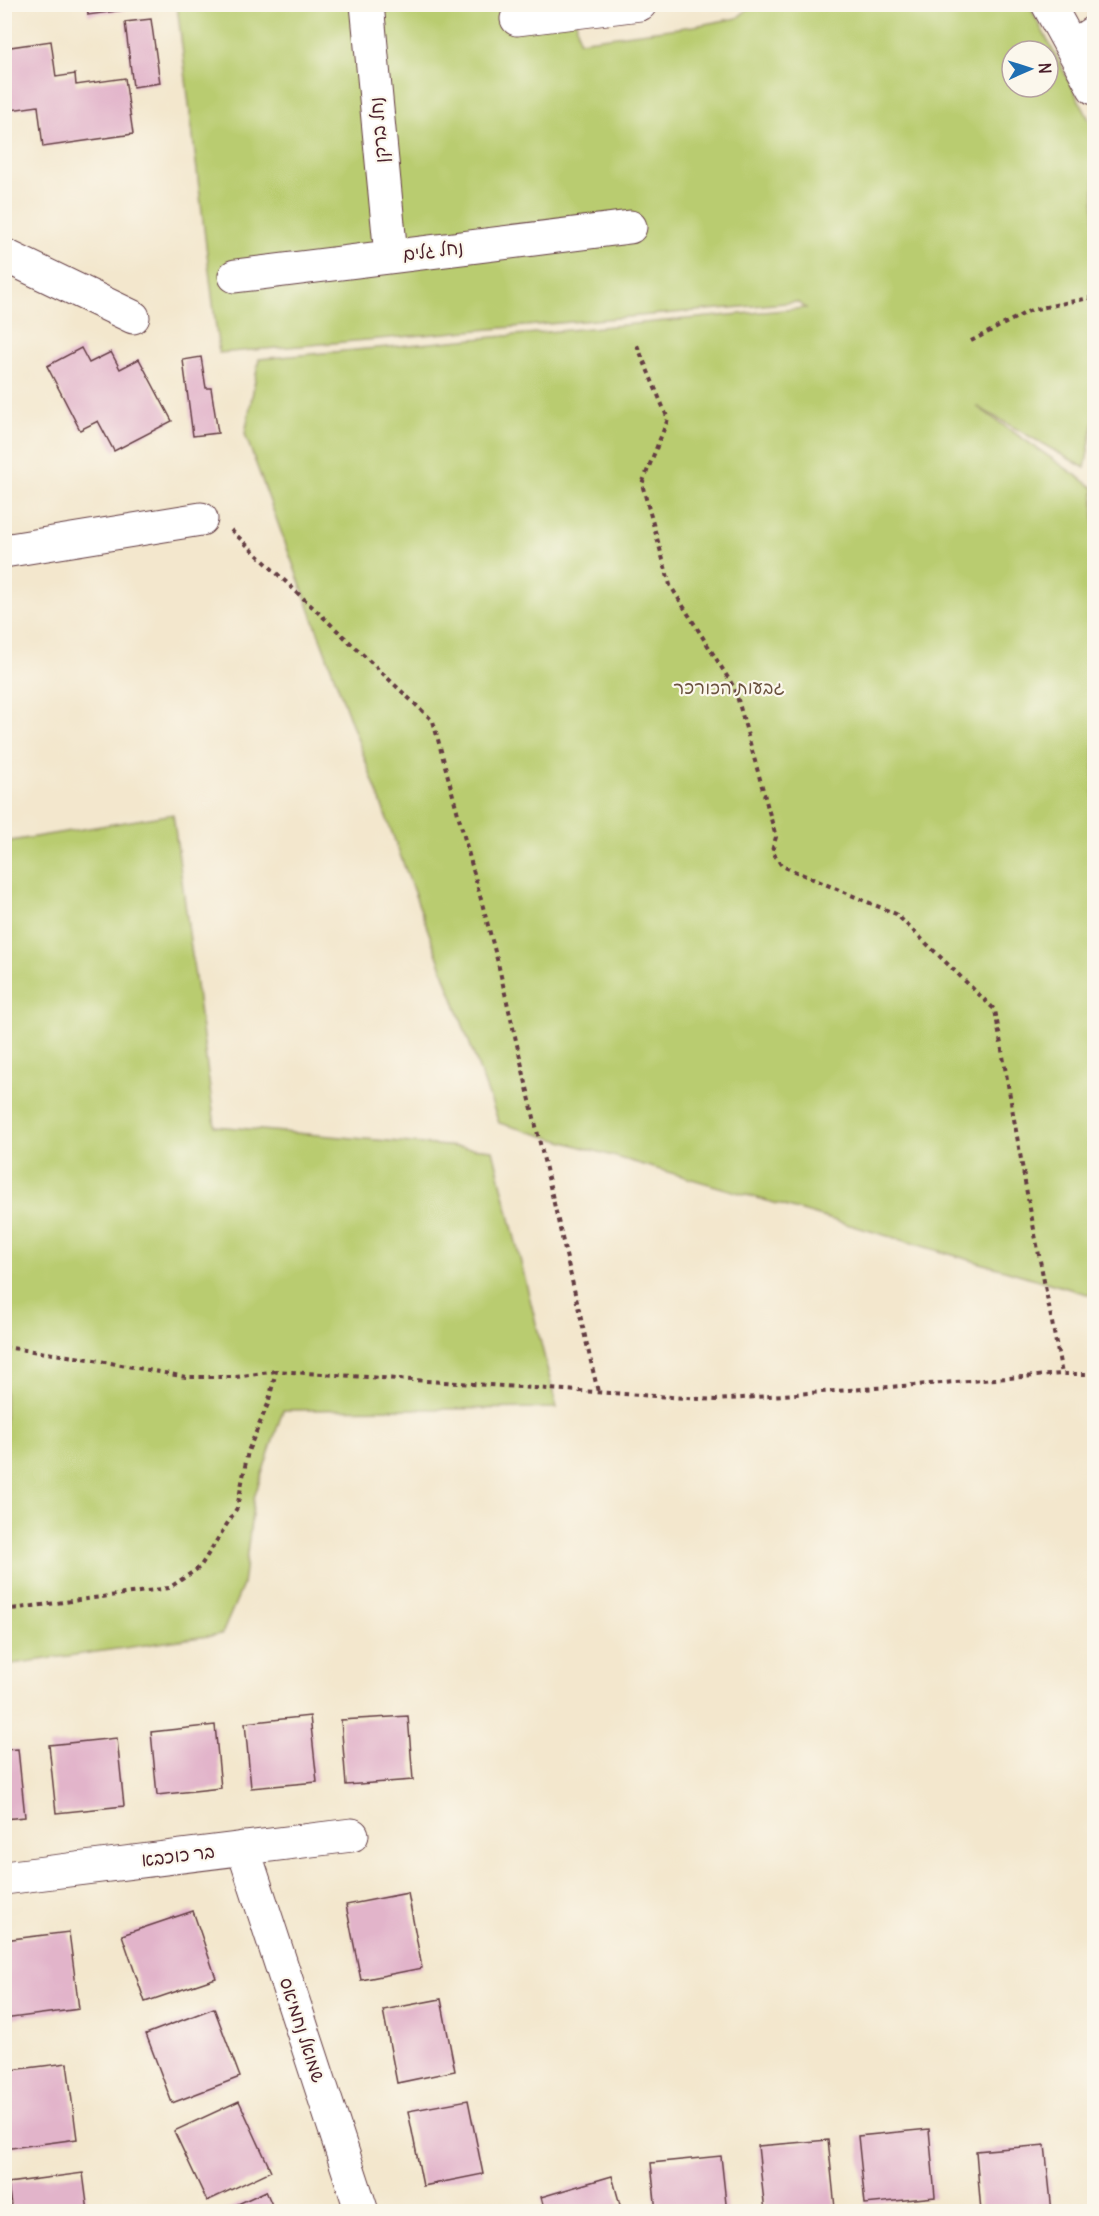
<svg xmlns="http://www.w3.org/2000/svg" width="1099" height="2216" viewBox="0 0 1099 2216" font-family="Delius,'Playpen Sans Hebrew',sans-serif">
  <rect width="100%" height="100%" fill="#fbf7ec"/>
  <filter id="ink" filterUnits="userSpaceOnUse"><feTurbulence type="fractalNoise" baseFrequency=".0167" numOctaves="2"/><feDisplacementMap in="SourceGraphic" scale="12" xChannelSelector="R" yChannelSelector="G"/><feConvolveMatrix kernelMatrix="1 2 1 2 8 2 1 2 1" color-interpolation-filters="sRGB"/></filter>
  <filter id="wash" filterUnits="userSpaceOnUse"><feTurbulence type="fractalNoise" baseFrequency=".008" numOctaves="4" result="noise"/><feDisplacementMap in="SourceGraphic" scale="24" xChannelSelector="R" yChannelSelector="G"/><feGaussianBlur stdDeviation="1.35" result="paint"/><feColorMatrix in="noise" values="0 0 0 0 0 0 0 0 0 0 0 0 0 0 0 0 0 1.4 0 .05"/><feComposite in="paint" operator="in"/></filter>
  <g filter="url(#wash)">
    <rect width="100%" height="100%" fill="#f3e7cd"/>
    <path fill="#b9cc6f" stroke="#82764d" stroke-width="1.5" fill-rule="evenodd" d="M177,5H574L579,41L694,26L737,18L753,5H1029L1094,129V420L1085,468L976,406L1094,488V1296L499,1123L245,434L259,359L806,308L797,302L219,353ZM1012,51H1048V87H1012Z
      M173,814L215,1126L493,1150L557,1408L283,1410L254,1498L243,1585L222,1634L5,1665V842Z"/>
    <g id="blocks">
      <path fill="#e2b4ca" d="M87,4H146L147,7L88,15Z
        M151,19L160,83L133,87L125,22Z
        M51,41L56,77L75,74L76,85L125,78L133,134L43,147L38,106L4,111V48Z
        M81,348L89,363L111,352L120,369L139,359L172,421L114,451L98,421L80,430L47,366Z
        M201,357L206,388H211L218,433L193,436L183,360Z
        M310,1716L317,1782L251,1788L245,1723Z
        M408,1716L413,1780L346,1785L341,1720Z
        M215,1725L221,1788L157,1795L151,1732Z
        M117,1738L124,1806L56,1813L49,1745Z
        M18,1749L25,1817L4,1819V1750Z
        M408,1893L422,1968L361,1980L346,1905Z
        M193,1911L216,1978L145,2002L122,1935Z
        M69,1932L79,2009L4,2019V1940Z
        M441,1999L455,2071L397,2083L383,2010Z
        M214,2008L240,2077L172,2103L146,2034Z
        M67,2063L77,2139L4,2149V2071Z
        M468,2100L483,2174L423,2186L408,2111Z
        M239,2101L271,2171L207,2201L174,2131Z
        M929,2129L935,2197L865,2204L858,2136Z
        M828,2140L835,2208L765,2212L758,2146Z
        M1045,2145L1052,2212H981L976,2151Z
        M721,2156L727,2212H656L651,2163Z
        M83,2173L88,2212H12L8,2183Z
        M612,2176L622,2212H545L541,2197Z
        M266,2191L275,2212H221Z"/>
    </g>
  </g>
  <g filter="url(#ink)">
    <use href="#blocks" fill-opacity="0" stroke="#633d43" stroke-width="1.5"/>
    <g fill="none" stroke-linecap="round" stroke-linejoin="round">
      <g stroke="#633d43" stroke-width="23">
        <path id="lane" d="M1069,42L1094,25"/>
      </g>
      <g stroke="#633d43" stroke-width="35">
        <path id="street" d="M367,4L391,256
          M1048,4L1094,88
          M517,19L640,4
          M4,255L133,317
          M235,276L630,227
          M4,551L201,519
          M243,1848L362,2212
          M4,1878L352,1835"/>
      </g>
      <path stroke="#633d43" stroke-width="4" stroke-dasharray="4.5 4.5" stroke-linecap="butt" d="M971,341L1031,310L1094,297
        M637,345L668,419L642,484L670,585L735,689L776,837L772,851L782,866L896,914L995,1010L1026,1188L1062,1374
        M231,530L433,721L497,959L598,1392
        M4,1347L89,1359L186,1377H236L276,1371
        M4,1610L169,1588L200,1567L237,1508L248,1451L268,1404L276,1371L716,1400L1062,1374H1094"/>
      <use href="#lane" stroke="#fff" stroke-width="21"/>
      <use href="#street" stroke="#fff" stroke-width="33"/>
    </g>
  </g>
  <g text-anchor="middle" stroke-width="4.5" stroke-linejoin="round" paint-order="stroke">
    <g font-size="18" fill="#4a1f2b" stroke="#fbf7ec">
      <text transform="translate(379 130) rotate(-95)" y="6">נחל ברקן</text>
      <text transform="translate(433 251) rotate(-7)" y="6">נחל גלים</text>
      <text transform="translate(178 1856) rotate(-7)" y="6">בר כוכבא</text>
      <text transform="translate(302 2030) rotate(72)" y="6">שמואל נחמיאס</text>
    </g>
    <g font-size="18" fill="#6b533f" stroke="#fbf7ec">
      <text x="729" y="694">גבעות הכורכר</text>
    </g>
  </g>
  <rect width="1099" height="2216" fill="none" stroke="#fbf7ec" stroke-width="24"/>
  <g transform="translate(1030 69) rotate(87)"><circle r="28" fill="#fbf7ec" stroke="#b4a19f" stroke-width="1.5"/>
  <path d="M0-4.5L10 22L0 15L-10 22Z" fill="#1f6fb2"/>
  <text y="-9" font-size="16" font-weight="bold" text-anchor="middle" fill="#4a1f2b">N</text>
  </g>
</svg>
